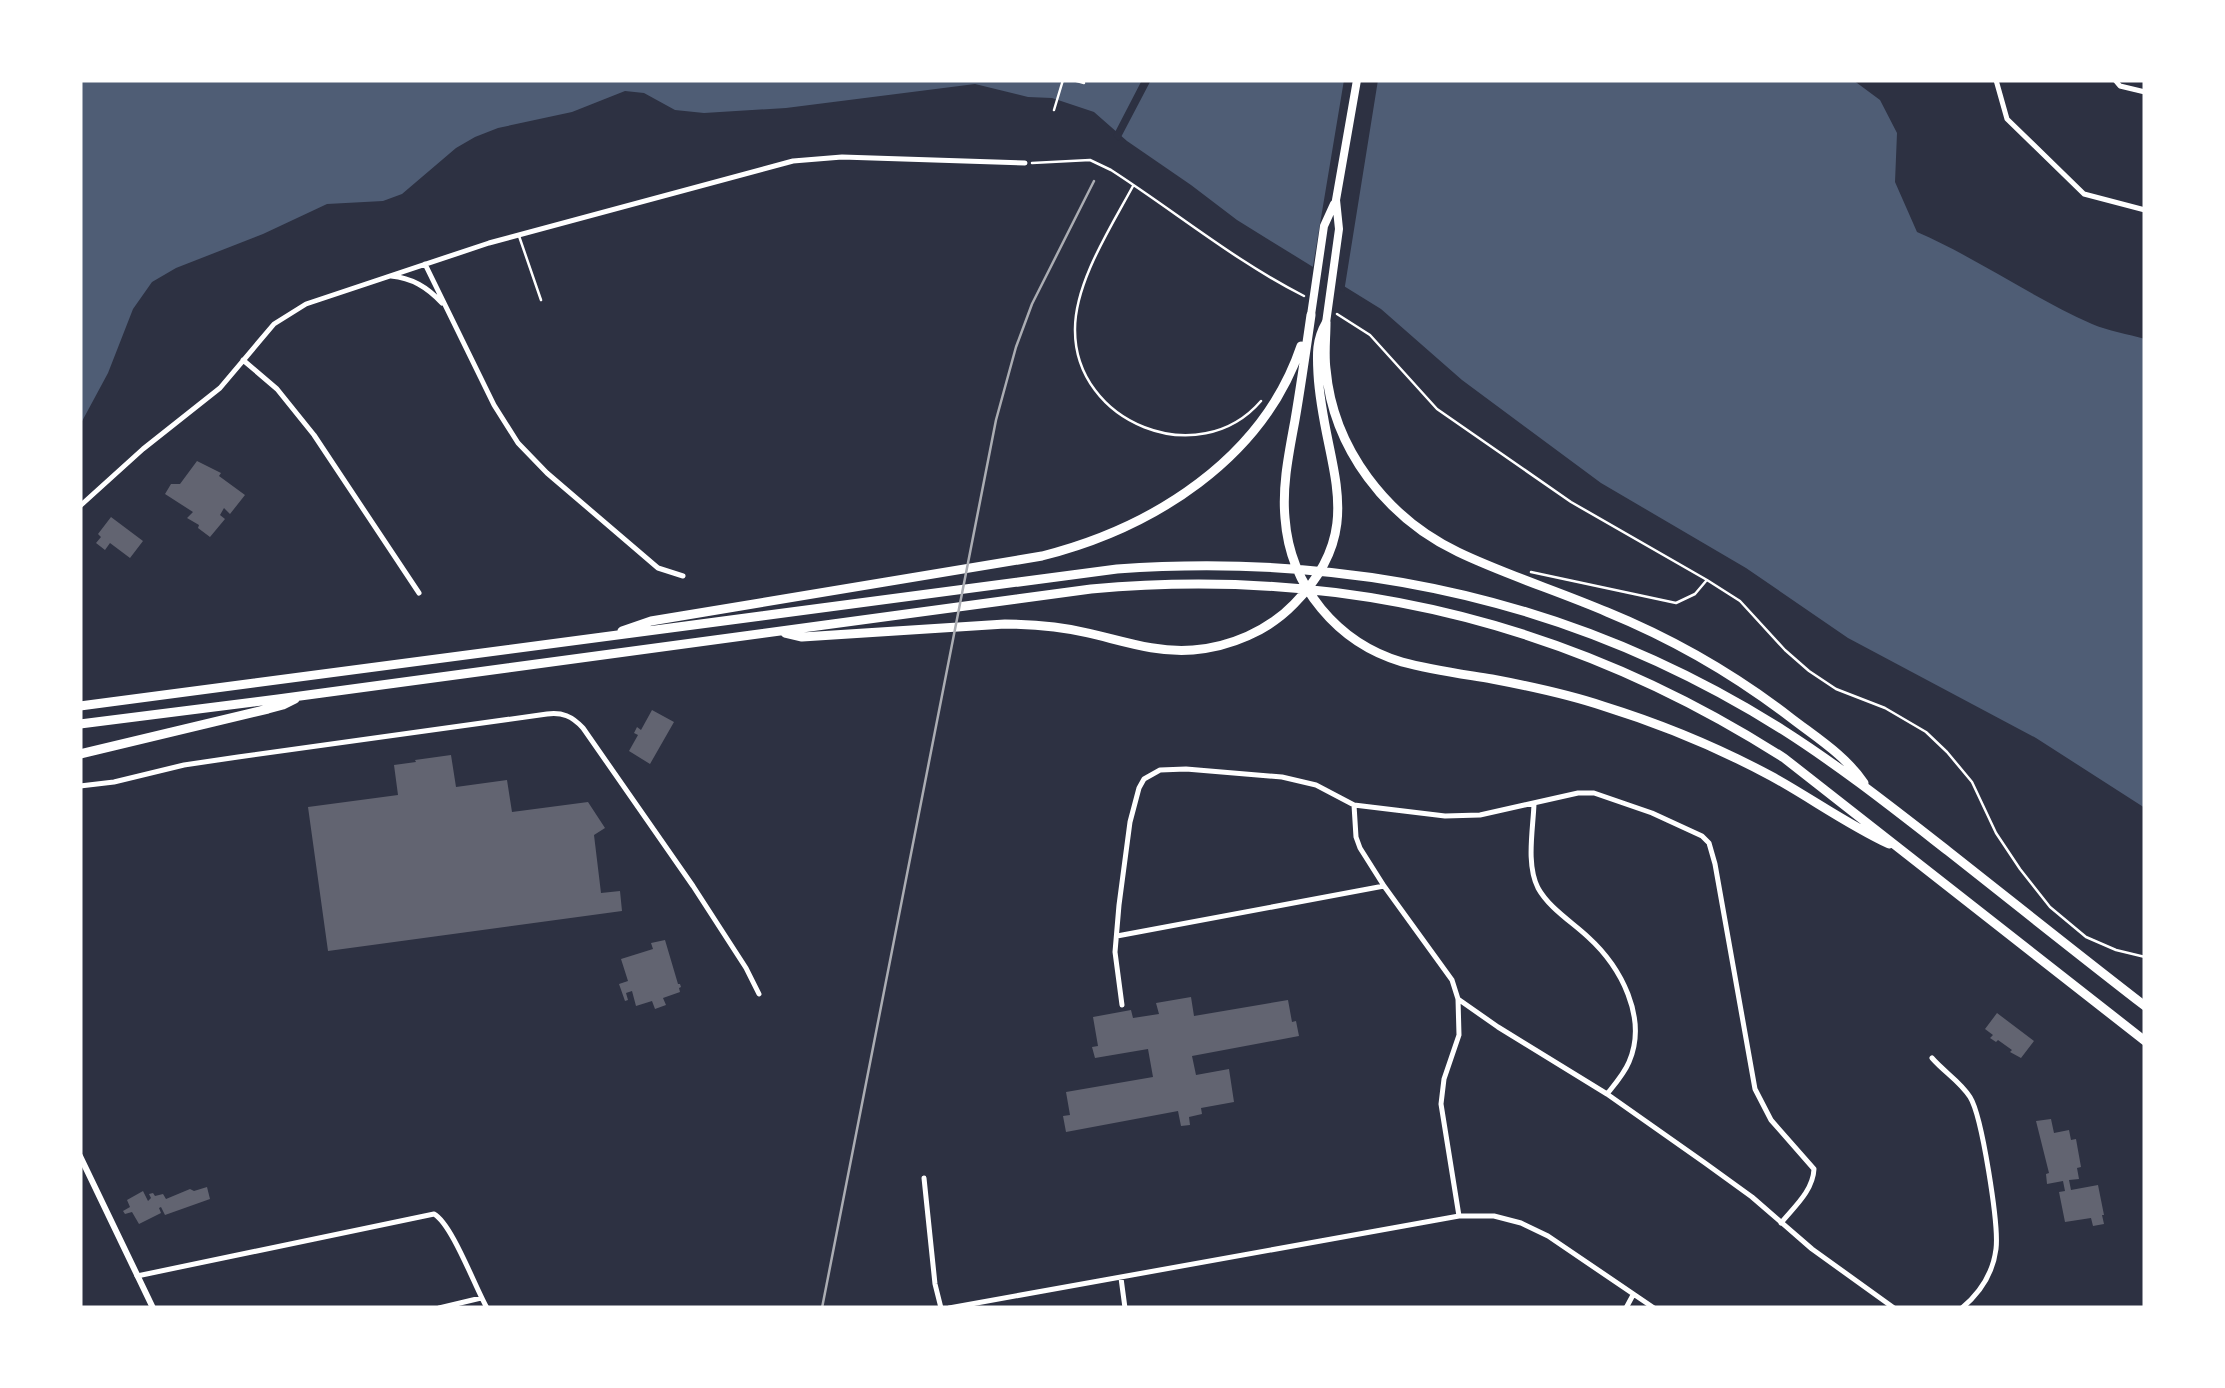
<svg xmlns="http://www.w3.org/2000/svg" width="2225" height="1388" viewBox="0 0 2225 1388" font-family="Mulish,sans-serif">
  <rect width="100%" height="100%" fill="#2d3142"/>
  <path fill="#4f5d75" d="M80,80H1853L1880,100L1897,133L1895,182L1917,232C1977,258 2031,297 2092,324C2108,331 2128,334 2145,339V808L2036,738L1848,638L1746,568L1601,483L1462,380L1381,309L1237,220L1191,185L1127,141L1094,112L1052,98L1028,97L975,84L786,108L704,113L675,110L644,93L625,91L572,112L498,128L475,137L456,148L402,194L383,201L327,204L263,234L176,268L152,282L133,309L108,373L80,425Z"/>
  <path fill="#2d3142" d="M1142,80H1151L1119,141L1113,136Z
    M1344,80H1378L1344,292L1312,272Z"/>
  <path fill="#626471" d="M197,461L221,473L219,476L245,495L230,514L224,508L220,515L225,519L210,537L198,528L199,525L187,518L193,512L165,494L171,484H180Z
    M111,517L143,541L130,558L110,543L105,550L96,543L101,537L98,534Z
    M652,710L674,722L650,764L629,751L638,735L634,733L637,727L641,730Z
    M451,755L456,787L507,780L512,812L588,802L605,828L594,835L601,893L620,891L622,911L328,951L308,807L398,795L394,765L416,762L415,760Z
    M665,940L678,984H680L681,987L679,988L680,992L663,998L666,1005L655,1009L652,1001L636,1006L632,991L626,993L628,1000L625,1001L619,984L628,981L621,959L653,949L651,943Z
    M1191,997L1194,1016L1288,1000L1292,1022L1296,1021L1299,1036L1192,1056L1196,1075L1229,1069L1234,1102L1201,1108L1202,1114L1189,1117L1190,1125L1181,1126L1178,1111L1066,1132L1063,1116L1070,1115L1066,1092L1153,1077L1148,1049L1095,1058L1092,1047L1098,1046L1093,1017L1131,1010L1133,1018L1159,1014L1156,1003Z
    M1997,1013L2034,1041L2021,1058L2010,1052L2012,1050L1998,1040L1996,1042L1990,1038L1993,1035L1985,1029Z
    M2051,1119L2054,1133L2069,1130L2071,1140L2076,1139L2081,1167L2077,1168L2079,1179L2069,1180L2071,1190L2098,1185L2104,1215H2102L2104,1224L2093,1226L2091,1218L2065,1222L2059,1192L2065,1191L2063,1181L2047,1184L2046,1174L2049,1173L2036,1121Z
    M207,1187L210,1199L165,1215L161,1207L159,1208L161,1213L139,1224L132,1212L125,1214L123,1211L130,1207L127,1200L143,1191L148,1201L151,1198L149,1194L153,1193L155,1196L163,1194L166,1199L190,1189L194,1191Z"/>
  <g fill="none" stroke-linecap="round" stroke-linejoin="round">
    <path stroke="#fff" stroke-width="2.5" d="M1073,80L1084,83
      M1054,110L1063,80
      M1032,163L1090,160L1111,170C1176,212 1235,261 1304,296
      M1133,186C1111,227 1075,282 1075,329C1074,423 1199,473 1261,401
      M1337,314L1370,335L1437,409L1571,502L1707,580L1740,601L1785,650L1809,671L1836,689L1885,708L1926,732L1947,752L1972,782L1996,833L2020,869L2050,907L2086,937L2116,950L2145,957
      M1531,572L1676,603L1695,594L1706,581"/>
    <path stroke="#fff" stroke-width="2.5" d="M519,236L541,300"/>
    <path stroke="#fff" stroke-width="5" d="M1996,80L2007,119L2084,194L2145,210
      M2115,80L2120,86L2145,92
      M425,264L494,405L518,443L547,473L658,568L683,576
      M391,276C412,278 427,287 442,303
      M243,360L277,389L314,435L419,593
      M80,506L143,449L220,388L274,324L306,304L489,243L793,161L842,157L1025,163
      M80,786L114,782L184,765L238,757L547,714C562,712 572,716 583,728L693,886L746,968L759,994
      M1534,804C1533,830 1526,864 1538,888C1549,908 1572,922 1588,937C1621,967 1648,1018 1629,1062C1624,1074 1615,1084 1607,1094
      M1354,805L1356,837L1360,848L1384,886L1452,980L1458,999L1459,1035L1444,1079L1441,1104L1459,1216
      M1117,936L1384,886
      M1458,999L1498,1027L1607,1094L1705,1163L1752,1197L1812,1249L1894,1308
      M1122,1005L1115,952L1119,905L1130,822L1139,788L1144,779L1160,770L1186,769L1282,777L1316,785L1354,805L1445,816L1480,815L1578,793H1594L1652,813L1702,836L1709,843L1715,864L1755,1089L1771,1120L1814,1169C1813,1191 1794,1207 1781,1223
      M1932,1058C1944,1072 1960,1081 1970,1097C1982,1116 1999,1225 1996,1249C1993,1273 1981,1292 1962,1308
      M924,1178L935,1284L941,1308
      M137,1276L434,1214C452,1224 475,1287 487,1308
      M1121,1278L1125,1308
      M439,1308L481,1298
      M949,1308L1459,1216H1494L1521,1223L1548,1236L1654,1308
      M1626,1308L1633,1295"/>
    <path stroke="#fff" stroke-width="6" d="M80,1156L153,1308"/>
    <path stroke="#fff" stroke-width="8" d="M1311,315L1324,226L1334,204
      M1326,323L1339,229L1336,200L1357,80"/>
    <path stroke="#fff" stroke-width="9" d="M1311,315C1306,350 1301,385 1295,420C1289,453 1282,485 1285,518C1290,587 1338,643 1402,662C1431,670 1462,674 1492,679C1529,686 1567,694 1603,706C1661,724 1717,747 1771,776C1811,798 1848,825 1889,844
      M1326,323C1326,338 1324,354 1326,369C1333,449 1387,518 1458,552C1506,575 1558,591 1607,612C1673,639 1734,674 1791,718C1817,738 1846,756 1864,783
      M622,631L651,621L1042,556C1153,528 1263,459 1301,346
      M785,633L802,637L1005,624C1033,624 1060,626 1088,633C1123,641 1156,653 1193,650C1230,647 1268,631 1294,604C1372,525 1323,465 1318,374C1317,355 1316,340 1326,323
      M80,706L1117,569C1355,552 1580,602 1783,730C1841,767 1894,809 1948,851C2014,903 2079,955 2145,1006
      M80,724L278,699L1091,589C1341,566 1573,623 1784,758L2145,1041
      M80,754L268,709L283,705L295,699"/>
    <path stroke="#abadb3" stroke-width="2.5" d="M822,1308L996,420L1016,347L1032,304L1094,181"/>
  </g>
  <rect width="2225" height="1388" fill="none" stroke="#ffffff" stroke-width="165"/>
</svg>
